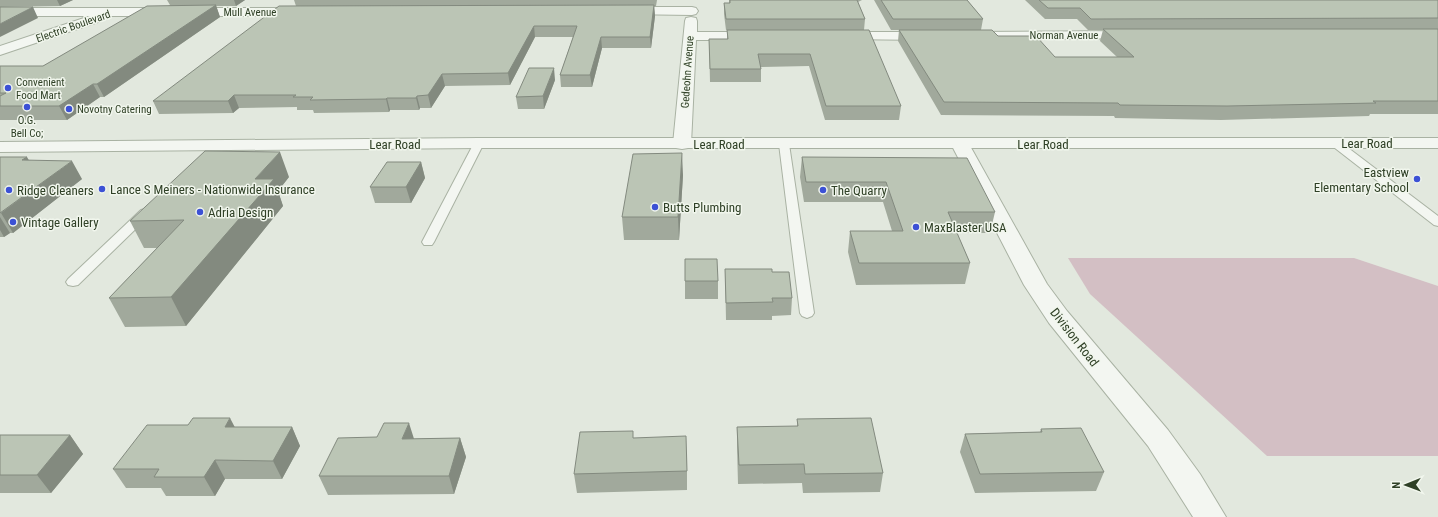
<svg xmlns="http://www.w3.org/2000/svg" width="1438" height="517" viewBox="0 0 1438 517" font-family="'Roboto Condensed',sans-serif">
  <rect width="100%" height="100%" fill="#e2e8de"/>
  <path fill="#d3bfc4" d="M1068,258H1354L1438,286V456H1267L1090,294Z"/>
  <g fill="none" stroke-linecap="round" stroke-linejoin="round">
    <g stroke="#a9b2a3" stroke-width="2">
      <path id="service" d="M479,140L484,143L434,242L432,245H424L422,242L474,143Z
        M1335,140L1339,141L1438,216V226L1434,225L1331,145L1330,143Z
        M784,141L789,144L814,313L812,316L807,318L802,316L800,313L779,144Z
        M145,209L149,210L151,213L149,216L78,285L73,286L68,285L66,282L68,279L141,210Z"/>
    </g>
    <g stroke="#a9b2a3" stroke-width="2">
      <path id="minor" d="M625,7H692L696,8L698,11L696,14L692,15L621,14L619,11L621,8Z
        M0,8H301L305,9L307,12L305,15L301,16H101L102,18L101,21L0,55V46L90,16H0Z
        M691,17L696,18L697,21V32H756L761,33L763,36L761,39L756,40H696L691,144L688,148L682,149L676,148L673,144L685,21L686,18Z
        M1132,31L1137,32L1139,35L1137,38L967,40L962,39L960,36L962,33L967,32Z
        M843,32H928L933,33L935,36L933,39L928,40L838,39L836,36L838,33Z
        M960,139L966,140L969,144L1047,284L1067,311L1168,430L1200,474L1226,517H1193L1148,446L1049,323L1024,285L951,144L954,140Z"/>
    </g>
    <g stroke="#a9b2a3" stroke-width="2">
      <path id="tertiary" d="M479,138H1438V148H479L0,152V142Z"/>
    </g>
    <use href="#service" fill="#f3f6f1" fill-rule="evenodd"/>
    <use href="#minor" fill="#f3f6f1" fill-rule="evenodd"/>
    <use href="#tertiary" fill="#f3f6f1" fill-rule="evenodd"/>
  </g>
  <path fill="#a1a99c" d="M0,0H73L60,6L0,7Z
    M167,0H245L236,6H216L220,17L104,97H100L67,120H0V66H43L170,5Z
    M294,0H657L656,6H654L655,16L651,48H602L592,87H561L560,75L573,37H535L510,85L445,86L431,108H420L419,110H390L389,112L314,113L313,110H297V107L239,108L233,113L159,114L153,101L296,6Z
    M729,0H862L858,2L865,19L864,30L901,106L899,120H825L809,66L761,67V82H710L709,39H727V30H726L724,14V3H729Z
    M874,0H967L983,19L981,30L1055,57H1117L1100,41L1103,30H1088L1077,19H1045L1025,0H1438V114H1370L1369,116L1221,120L1115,118L1114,116L941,115L898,41L899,30H891Z
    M555,80L544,109H518L516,97Z
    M0,157L29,160L82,179L13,233H10L4,237H0Z
    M802,157L995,212L990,233H957L970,263L965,284L856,285L848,252L850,231H892L883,202H804L800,177Z
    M421,162L425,178L411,203H375L370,187Z
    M683,175L679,240H624L622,217Z
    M289,177L278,191L283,206L186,326L125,327L109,298L157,248H144L130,221Z
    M725,269L772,272L792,298L791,315L772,316V320H726Z
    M685,281H718V299H685Z
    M797,419L883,473L880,492L803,493L802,483L738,484L737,446V427H797Z
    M235,427H292L300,446L282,479H225L215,496H166L161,488H126L113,469Z
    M1041,429L1104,472L1096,491L975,493L960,452L965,434L1040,432Z
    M0,435H70L83,454L51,493H0Z
    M460,438L466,457L454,494L328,495L319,476L414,439Z
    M634,438L687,455V490L577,493L574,474Z"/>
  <path fill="#838a7f" d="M57,0H73L60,6Z
    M234,0H245L236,6Z
    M216,5L220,17L104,97L97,84Z
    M654,5L655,16L651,48L650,37Z
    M33,7L38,18L0,37V24Z
    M534,26L535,37L510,85L508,73Z
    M601,37L602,48L592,87L590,75Z
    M554,68L555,80L544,109L543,96Z
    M442,74L445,86L431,108L428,95Z
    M93,84L100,97L67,120L59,106Z
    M234,95L239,108L233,113L228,101Z
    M417,96L420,108L419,110L416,98Z
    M387,98L390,110L389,112L386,99Z
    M280,152L289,177L278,191L283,206L186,326L171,297L255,179Z
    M682,153L683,175L679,240L678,217Z
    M27,157L38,176L22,160Z
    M72,161L82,179L13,233L1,213Z
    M421,162L425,178L411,203L406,187Z
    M0,217L10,233L4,237L0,230Z
    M230,418L240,437L225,427Z
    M409,423L415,442L402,439Z
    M292,427L300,446L282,479L273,461Z
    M70,435L83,454L51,493L37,475Z
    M460,438L466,457L454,494L449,476Z
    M215,460L225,479L215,496L204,477Z"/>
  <path fill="#bbc5b5" stroke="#838a7f" d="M730,0H857L865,19H726L724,3H730Z
    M881,0H967L983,19H893Z
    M1039,0H1438V18L1091,19L1080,8H1048Z
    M216,5L97,84H93L59,106H0V96L6,93H0V66H43L147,6Z
    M654,5L650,37H601L590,75H560L577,26H534L508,73L442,74L428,95L417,96L416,98H387L386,99L310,100L313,97H293L296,95H234L228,101H153L279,6Z
    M0,7H33L0,24Z
    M1103,29H1438V101H1373L1376,103L1227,106L1120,105L1118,103L944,102L899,30H992L998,36H1036L1055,57H1134Z
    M727,30H869L901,106H826L810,54H758L761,69H710L709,39H728Z
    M529,68H554L543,96L516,97Z
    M205,151L280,152L255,179H274L171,297L109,298L184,220L130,221Z
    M682,153L678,217H622L633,154Z
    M0,157H27L22,160L72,161L0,213Z
    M802,157L967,158L995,212H948L970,263H859L850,231H903L886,182H806Z
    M387,162H421L406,187H370Z
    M685,259H717L718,281H685Z
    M725,269H772V272H789L792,298H772L773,302L726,303Z
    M193,418H230L225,427H292L273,461L215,460L204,477H154L159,469H113L147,425H188Z
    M871,418L883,473L805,474L804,464L739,465L737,427L798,426L797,419Z
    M384,423H409L402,439L460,438L449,476H319L338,438L377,437Z
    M1081,428L1104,472L980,474L965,434L1042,432L1041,429Z
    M633,431V438L686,436L687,471L574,474L580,432Z
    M0,435H70L37,475H0Z"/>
  <g fill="#3c51d5" stroke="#f1f6ed" stroke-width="1.5">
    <circle cx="8" cy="88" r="4"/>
    <circle cx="27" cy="107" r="4"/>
    <circle cx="69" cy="109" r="4"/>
    <circle cx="1417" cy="179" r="4"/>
    <circle cx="102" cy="189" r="4"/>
    <circle cx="9" cy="190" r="4"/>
    <circle cx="823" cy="190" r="4"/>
    <circle cx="655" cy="207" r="4"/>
    <circle cx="200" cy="212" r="4"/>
    <circle cx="13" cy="222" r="4"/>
    <circle cx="916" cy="227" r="4"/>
  </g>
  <g text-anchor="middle" stroke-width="3" stroke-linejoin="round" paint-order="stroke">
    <g font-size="11" fill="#2f4026" stroke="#f1f6ed">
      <text x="250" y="16">Mull Avenue</text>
      <text transform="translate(73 26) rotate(-19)" y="4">Electric Boulevard</text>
      <text x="1064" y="39">Norman Avenue</text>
      <text transform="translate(687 72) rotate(-86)" y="4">Gedeohn Avenue</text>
    </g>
    <g font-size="11" fill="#2f4026" stroke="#f1f6ed" text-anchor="start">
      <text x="16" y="86">Convenient<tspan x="16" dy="13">Food Mart</tspan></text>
      <text x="77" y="113">Novotny Catering</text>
      <text x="27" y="124" text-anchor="middle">O.G.<tspan x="27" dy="13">Bell Co;</tspan></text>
    </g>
    <g font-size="13" fill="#2f4026" stroke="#f1f6ed">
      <text x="1367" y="148">Lear Road</text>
      <text x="395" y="149">Lear Road</text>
      <text x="719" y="149">Lear Road</text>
      <text x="1043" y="149">Lear Road</text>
      <text transform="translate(1075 337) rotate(52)" y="5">Division Road</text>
    </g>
    <g font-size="13" fill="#2f4026" stroke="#f1f6ed" text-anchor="start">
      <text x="1409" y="177" text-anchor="end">Eastview<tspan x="1409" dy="15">Elementary School</tspan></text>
      <text x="110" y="194">Lance S Meiners - Nationwide Insurance</text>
      <text x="17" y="195">Ridge Cleaners</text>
      <text x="831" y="195">The Quarry</text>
      <text x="663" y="212">Butts Plumbing</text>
      <text x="208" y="217">Adria Design</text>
      <text x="21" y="227">Vintage Gallery</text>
      <text x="924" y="232">MaxBlaster USA</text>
    </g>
  </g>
  <g transform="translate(1406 485) rotate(269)" stroke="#f1f6ed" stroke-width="3" paint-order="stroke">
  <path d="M0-3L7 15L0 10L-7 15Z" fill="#2f4026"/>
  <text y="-6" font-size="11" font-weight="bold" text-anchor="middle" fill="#2f4026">N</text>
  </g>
</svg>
